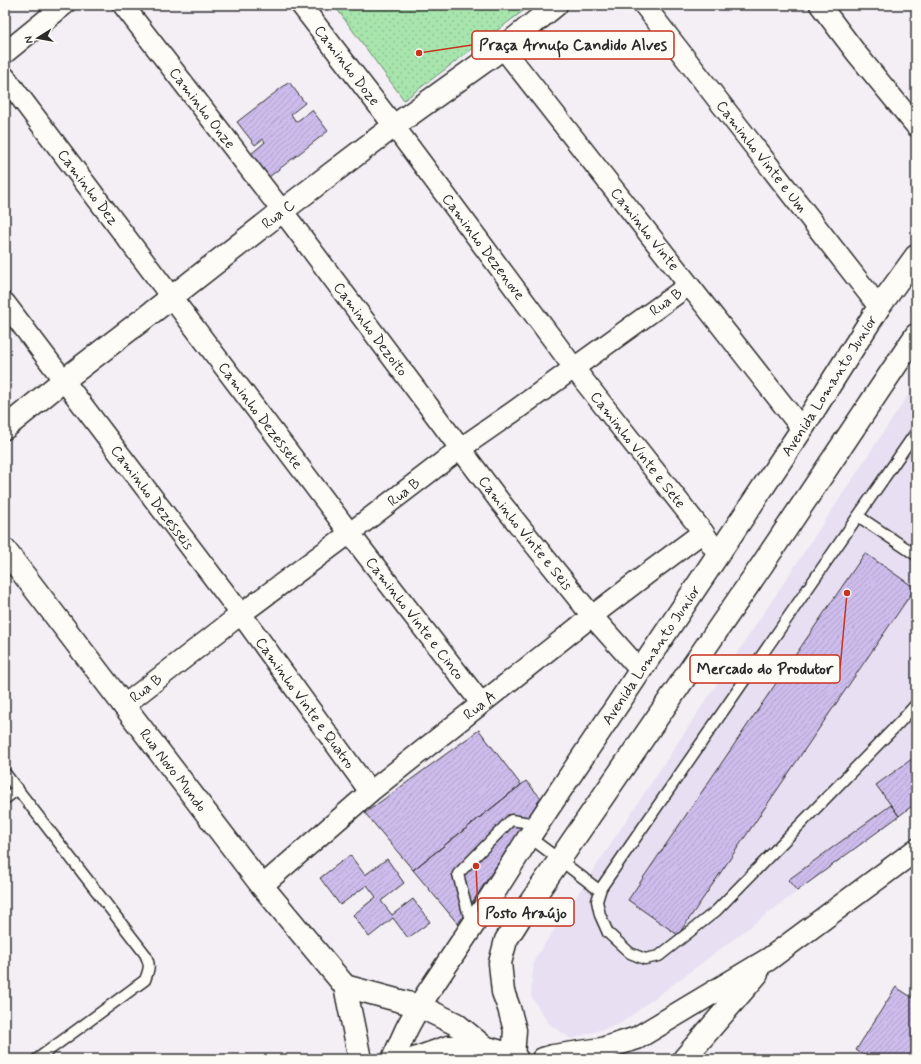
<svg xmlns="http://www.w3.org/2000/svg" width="921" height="1064" viewBox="0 0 921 1064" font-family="Mynerve,sans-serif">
  <defs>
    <pattern id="park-dots" width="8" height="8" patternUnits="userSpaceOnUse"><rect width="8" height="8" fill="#a7e5ad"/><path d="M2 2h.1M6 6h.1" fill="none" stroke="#90c595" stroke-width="1.8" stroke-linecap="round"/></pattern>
    <pattern id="building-hatch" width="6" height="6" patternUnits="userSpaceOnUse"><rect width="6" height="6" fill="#cdbcec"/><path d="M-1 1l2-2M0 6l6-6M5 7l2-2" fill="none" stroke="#b0a2cb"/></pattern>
  </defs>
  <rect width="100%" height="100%" fill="#f3eff5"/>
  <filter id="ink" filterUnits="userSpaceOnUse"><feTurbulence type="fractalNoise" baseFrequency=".025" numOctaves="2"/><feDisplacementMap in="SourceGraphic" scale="8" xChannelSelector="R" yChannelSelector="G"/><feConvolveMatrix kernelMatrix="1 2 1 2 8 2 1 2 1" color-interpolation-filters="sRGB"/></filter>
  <g filter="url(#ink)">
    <path fill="#e8e0f2" d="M916,383V803L620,1024L571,1039L549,1024L531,996L534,960Z"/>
    <path fill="url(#park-dots)" stroke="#69886c" d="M334,5H531L404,100Z"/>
    <path fill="url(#building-hatch)" stroke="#2b2b2b" d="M289,82L305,103L291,114L296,122L312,110L328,131L269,177L251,154L265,142L263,139L255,145L237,122Z
      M865,553L915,588L678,935L628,900Z
      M479,730L521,785L413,870L365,813Z
      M916,756V803L899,816L876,785Z
      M526,781L541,798L458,924L413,870Z
      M891,805L899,816L797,891L788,880Z
      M350,855L365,875L387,859L404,883L381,901L392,915L413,899L430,922L408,938L393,918L369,937L353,915L376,897L367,885L340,905L320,878Z
      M896,987L916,1000V1059H870L856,1050Z"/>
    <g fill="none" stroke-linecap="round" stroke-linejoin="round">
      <g stroke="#2b2b2b" stroke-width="13">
        <path id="lane" d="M916,432L601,888L597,901L600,915L608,933L630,953L645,959L659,956L716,911L900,722L916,704
          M858,516L916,555
          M5,773L145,954C151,966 149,969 145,980L37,1059
          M5,799L18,789
          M529,837L560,860L600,891
          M471,924L458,874L511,820L537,824"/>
      </g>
      <g stroke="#2b2b2b" stroke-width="23">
        <g id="street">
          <path id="s1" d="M123,5L293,225L501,503L592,616L641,671"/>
          <path id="s2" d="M301,5L394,126L577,372L703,532L718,554"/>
          <path id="s3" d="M644,5L879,307"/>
          <path d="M820,5L857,54L916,126"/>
          <path id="s4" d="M503,48L802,429"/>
          <path d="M5,53L64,5"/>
          <path id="s5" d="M5,77L361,548L481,703"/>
          <path id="s6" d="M5,303L241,614L370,792"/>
          <path id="s7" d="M123,706L241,614L350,533L461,448L513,412L689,285"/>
          <path id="s8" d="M262,886L370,792L592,616L652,570L703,532"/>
        </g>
      </g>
      <g stroke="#2b2b2b" stroke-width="25">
        <g id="secondary">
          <path id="s9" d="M5,428L64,380L172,297L282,211L394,126L503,48L556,5"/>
          <path id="s10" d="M5,550L262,886L345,986L360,1059"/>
          <path d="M345,986L419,1006L456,1024L484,1047"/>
        </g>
      </g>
      <g stroke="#2b2b2b" stroke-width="25">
        <g id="primary">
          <path d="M513,1057L515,1030L509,1008L503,992L500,963L506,940L523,913L762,565L916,335"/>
          <path id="s11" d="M393,1059L407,1028L419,1006L479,916L529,837L802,429L879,307L916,256"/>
        </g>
      </g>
      <g stroke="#2b2b2b" stroke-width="25">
        <path id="highway" d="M414,1059L448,1047H484L498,1051L517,1059
          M543,1059L553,1056L602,1049L637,1038L769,959L916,850
          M684,1059L757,974"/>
      </g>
      <use href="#lane" stroke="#fdfcf7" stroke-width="10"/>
      <use href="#street" stroke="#fdfcf7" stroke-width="20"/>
      <use href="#secondary" stroke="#fdfcf7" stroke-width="22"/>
      <use href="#primary" stroke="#fdfcf7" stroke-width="22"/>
      <use href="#highway" stroke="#fdfcf7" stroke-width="22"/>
    </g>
  </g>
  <g text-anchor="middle" stroke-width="4" stroke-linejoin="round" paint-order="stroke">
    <g font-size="15" fill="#2b2b2b" stroke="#fdfcf7">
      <text dy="5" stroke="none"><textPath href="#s2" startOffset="76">Caminho Doze</textPath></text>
      <text dy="5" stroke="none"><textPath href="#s1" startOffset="130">Caminho Onze</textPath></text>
      <text dy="5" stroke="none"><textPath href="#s3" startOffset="192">Caminho Vinte e Um</textPath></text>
      <text dy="5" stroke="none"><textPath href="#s5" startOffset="138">Caminho Dez</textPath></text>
      <text dy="5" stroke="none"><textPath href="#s9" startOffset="347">Rua C</textPath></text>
      <text dy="5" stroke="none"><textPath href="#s4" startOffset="230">Caminho Vinte</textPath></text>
      <text dy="5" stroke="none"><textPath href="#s2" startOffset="303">Caminho Dezenove</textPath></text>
      <text dy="5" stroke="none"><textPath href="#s7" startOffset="677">Rua B</textPath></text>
      <text dy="5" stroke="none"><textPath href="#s1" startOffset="408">Caminho Dezoito</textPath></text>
      <text dy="5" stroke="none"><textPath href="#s11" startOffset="803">Avenida Lomanto Junior</textPath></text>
      <text dy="5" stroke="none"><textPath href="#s5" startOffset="424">Caminho Dezessete</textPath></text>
      <text dy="5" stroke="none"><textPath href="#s2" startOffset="558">Caminho Vinte e Sete</textPath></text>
      <text dy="5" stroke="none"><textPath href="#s7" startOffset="353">Rua B</textPath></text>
      <text dy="5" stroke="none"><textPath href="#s6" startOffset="244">Caminho Dezesseis</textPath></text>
      <text dy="5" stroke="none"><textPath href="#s1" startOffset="664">Caminho Vinte e Seis</textPath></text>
      <text dy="5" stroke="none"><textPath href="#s5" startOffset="679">Caminho Vinte e Cinco</textPath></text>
      <text dy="5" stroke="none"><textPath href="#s11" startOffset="480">Avenida Lomanto Junior</textPath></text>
      <text dy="5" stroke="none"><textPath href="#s7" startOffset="29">Rua B</textPath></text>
      <text dy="5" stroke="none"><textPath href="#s6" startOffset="500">Caminho Vinte e Quatro</textPath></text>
      <text dy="5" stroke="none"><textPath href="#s8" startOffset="283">Rua A</textPath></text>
      <text dy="5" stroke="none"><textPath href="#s10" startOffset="277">Rua Novo Mundo</textPath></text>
    </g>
  </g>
  <path fill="none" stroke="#c8321e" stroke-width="1.5" d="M419 53L472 45M847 593L840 669M476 866L478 912"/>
  <g fill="#c8321e" stroke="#fdfcf7" stroke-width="1.5">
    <circle cx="419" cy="53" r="4"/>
    <circle cx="847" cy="593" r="4"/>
    <circle cx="476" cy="866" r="4"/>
  </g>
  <g fill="#fdfcf7" stroke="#c8321e" stroke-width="1.5">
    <rect x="472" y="31" width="202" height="28" rx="4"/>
    <rect x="690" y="655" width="150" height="28" rx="4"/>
    <rect x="478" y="898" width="96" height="28" rx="4"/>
  </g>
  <g font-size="16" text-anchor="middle" font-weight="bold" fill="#2b2b2b">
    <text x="573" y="50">Praça Arnufo Candido Alves</text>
    <text x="765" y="674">Mercado do Produtor</text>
    <text x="526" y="918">Posto Araújo</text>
  </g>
  <rect width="921" height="1064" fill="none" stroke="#fdfcf7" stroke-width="20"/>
  <rect x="10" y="10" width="901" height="1044" fill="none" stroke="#2b2b2b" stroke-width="1.5" filter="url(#ink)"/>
  <g transform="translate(38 38) rotate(259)" stroke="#fdfcf7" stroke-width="3" paint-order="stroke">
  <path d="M0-3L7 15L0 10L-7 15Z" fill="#2b2b2b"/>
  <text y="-6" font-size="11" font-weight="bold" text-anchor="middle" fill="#2b2b2b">N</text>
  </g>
</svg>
